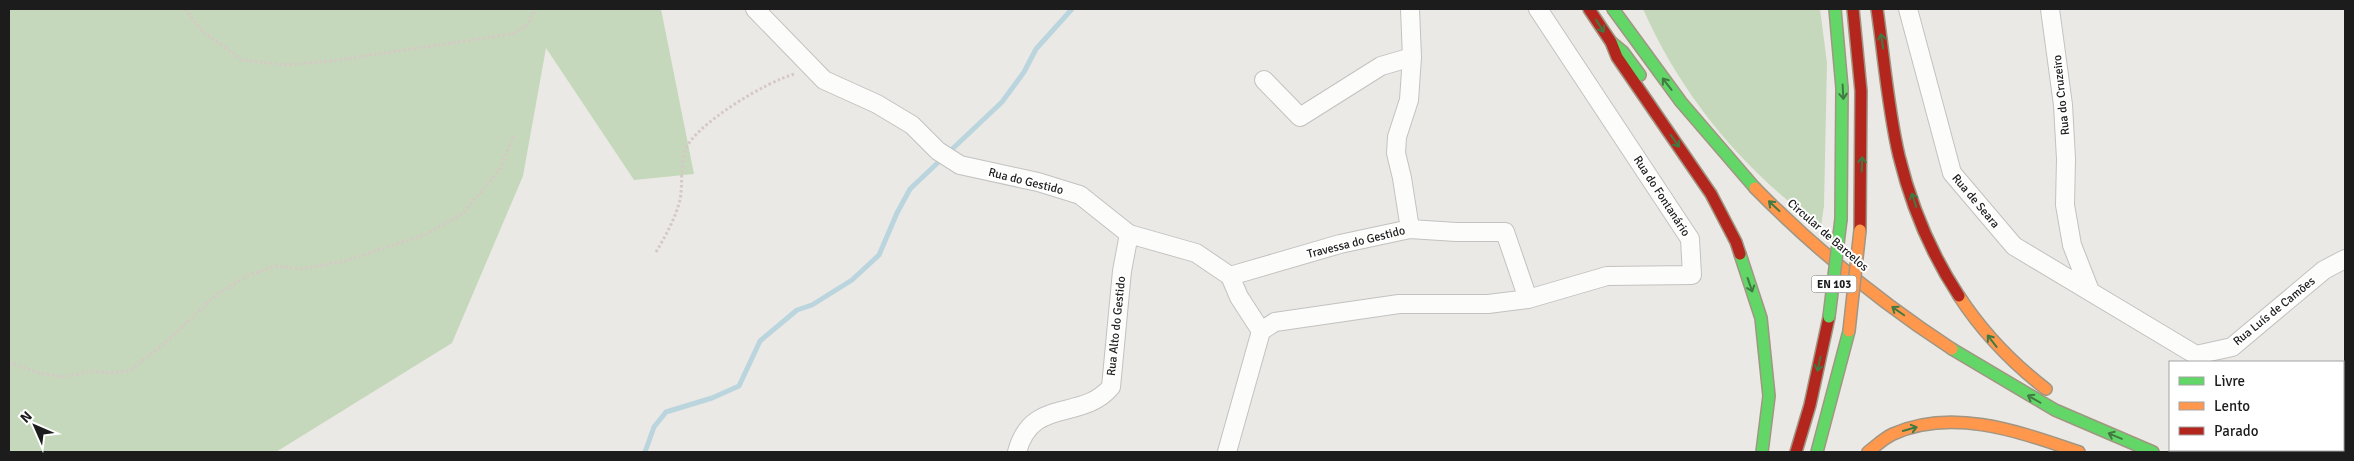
<svg xmlns="http://www.w3.org/2000/svg" width="2354" height="461" viewBox="0 0 2354 461" font-family="Signika,sans-serif">
  <rect width="100%" height="100%" fill="#ebe9e5"/>
  <path fill="#c6d8bb" d="M9,9H661L694,174L634,180L546,48L523,176L452,343L276,452H9Z
    M1643,9H1820L1827,63L1824,206L1821,226C1744,172 1681,95 1643,9Z"/>
  <g fill="none" stroke-linecap="round" stroke-linejoin="round">
    <path stroke="#bad5dd" stroke-width="5" d="M645,452L654,427L666,412L712,398L739,386L760,341L797,310L812,305L852,280L879,255L897,213L910,189L1002,102L1024,72L1036,49L1072,9"/>
    <g stroke="#c3c2c1" stroke-width="20">
      <path id="street" d="M755,9L824,80L877,104L912,125L938,151L960,165L1038,182L1080,195L1129,234L1196,253L1230,276L1239,297L1261,331L1227,452
        M1410,9L1412,57L1409,100L1397,137L1396,153L1402,178L1410,229
        M1908,9L1952,173L2014,246L2196,355L2232,347L2324,270L2345,259
        M2050,9L2063,105L2066,159L2065,205L2072,245L2090,291
        M1264,80L1300,117L1381,66L1412,57
        M1230,276L1340,244L1410,229L1456,232H1505L1528,299
        M1261,331L1275,322L1399,304H1488L1528,299L1607,276L1692,275L1690,239L1538,9
        M1017,452C1032,396 1081,422 1111,387L1122,271L1129,234"/>
    </g>
    <g stroke="#a09683" stroke-width="14">
      <path id="fast" d="M1613,9L1681,102L1755,188
        M1835,9L1842,88L1841,219
        M1611,42L1623,52L1640,75
        M1740,254L1761,318L1769,396L1762,452
        M1952,349L2055,410L2153,452
        M1817,452L1849,331"/>
    </g>
    <g stroke="#a09683" stroke-width="14">
      <path id="slow" d="M1755,188C1815,249 1880,302 1952,349
        M1959,296C1983,333 2011,362 2046,389
        M1868,452C1876,446 1884,438 1893,434C1953,407 2020,432 2079,452"/>
    </g>
    <g stroke="#a09683" stroke-width="14">
      <path id="jam" d="M1589,9L1611,42L1617,57L1711,194L1736,242L1740,254
        M1853,9L1861,91L1860,230
        M1877,9C1884,57 1888,110 1899,156C1911,205 1932,255 1959,296
        M1796,452L1810,405L1829,317"/>
    </g>
    <path stroke="#d5c8c5" stroke-width="3" stroke-dasharray="2.5 2.5" stroke-linecap="butt" d="M185,9L201,30L242,60L286,65L331,61L512,34L527,25L535,9
      M656,252C666,235 675,219 680,200C683,184 680,167 685,151C693,125 769,80 795,74
      M9,362L39,373L64,377L92,371L109,373L129,371L166,342L216,295L248,275L277,266L301,269L345,261L427,234L463,213L500,169L514,135"/>
    <use href="#street" stroke="#fcfcfb" stroke-width="18"/>
    <use href="#fast" stroke="#63d668" stroke-width="11"/>
    <use href="#slow" stroke="#ff974d" stroke-width="11"/>
    <use href="#jam" stroke="#b3261e" stroke-width="11"/>
    <g stroke="#a09683" stroke-width="14" stroke-linecap="butt">
      <path id="fast-bridge" d="M1829,317L1841,219"/>
    </g>
    <g stroke="#a09683" stroke-width="14" stroke-linecap="butt">
      <path id="slow-bridge" d="M1849,331L1860,230"/>
    </g>
    <use href="#fast-bridge" stroke="#63d668" stroke-width="11"/>
    <use href="#slow-bridge" stroke="#ff974d" stroke-width="11"/>
  </g>
  <defs><path id="oneway-shaft" d="M-6 0H5M1.5-3L5.5 0L1.5 3" fill="none" stroke-width="1.6" stroke-linecap="round" stroke-linejoin="round" transform="scale(1.25)"/></defs>
  <g stroke="#407942">
    <use href="#oneway-shaft" transform="translate(1600 26) rotate(58)"/>
    <use href="#oneway-shaft" transform="translate(1882 41) rotate(-99)"/>
    <use href="#oneway-shaft" transform="translate(1667 84) rotate(-128)"/>
    <use href="#oneway-shaft" transform="translate(1843 92) rotate(87)"/>
    <use href="#oneway-shaft" transform="translate(1675 141) rotate(55)"/>
    <use href="#oneway-shaft" transform="translate(1862 164) rotate(-88)"/>
    <use href="#oneway-shaft" transform="translate(1914 200) rotate(-108)"/>
    <use href="#oneway-shaft" transform="translate(1774 206) rotate(-137)"/>
    <use href="#oneway-shaft" transform="translate(1750 285) rotate(71)"/>
    <use href="#oneway-shaft" transform="translate(1898 311) rotate(-145)"/>
    <use href="#oneway-shaft" transform="translate(1992 341) rotate(-128)"/>
    <use href="#oneway-shaft" transform="translate(1819 364) rotate(102)"/>
    <use href="#oneway-shaft" transform="translate(2034 399) rotate(-150)"/>
    <use href="#oneway-shaft" transform="translate(1910 429) rotate(-16)"/>
    <use href="#oneway-shaft" transform="translate(2115 436) rotate(-157)"/>
  </g>
  <g text-anchor="middle" stroke-width="4" stroke-linejoin="round" paint-order="stroke">
    <rect fill="#fff" stroke="#606060" stroke-width="1" x="1811.5" y="275.5" width="45" height="17" rx="4"/>
    <g font-size="11" font-weight="bold" fill="#1c1c1c">
      <text x="1834" y="288">EN 103</text>
    </g>
    <g font-size="12" fill="#1c1c1c" stroke="#fff">
      <text transform="translate(2061 95) rotate(-96)" y="4">Rua do Cruzeiro</text>
      <text transform="translate(1026 181) rotate(14)" y="4">Rua do Gestido</text>
      <text transform="translate(1662 196) rotate(57)" y="4">Rua do Fontanário</text>
      <text transform="translate(1976 201) rotate(50)" y="4">Rua de Seara</text>
      <text transform="translate(1828 235) rotate(41)" y="4">Circular de Barcelos</text>
      <text transform="translate(1356 242) rotate(-14)" y="4">Travessa do Gestido</text>
      <text transform="translate(2274 311) rotate(-39)" y="4">Rua Luís de Camões</text>
      <text transform="translate(1116 326) rotate(-84)" y="4">Rua Alto do Gestido</text>
    </g>
  </g>
  <rect width="2354" height="461" fill="none" stroke="#1c1c1c" stroke-width="20"/>
  <rect x="2169" y="361" width="175" height="90" fill="#ffffff" stroke="#a4a4a4"/>
  <rect x="2179" y="377" width="25" height="8" fill="#63d668" stroke="#a4a4a4"/>
  <text x="2214" y="386" font-size="15" fill="#1c1c1c">Livre</text>
  <rect x="2179" y="402" width="25" height="8" fill="#ff974d" stroke="#a4a4a4"/>
  <text x="2214" y="411" font-size="15" fill="#1c1c1c">Lento</text>
  <rect x="2179" y="427" width="25" height="8" fill="#b3261e" stroke="#a4a4a4"/>
  <text x="2214" y="436" font-size="15" fill="#1c1c1c">Parado</text>
  <g transform="translate(35 426) rotate(315)" stroke="#ffffff" stroke-width="4" paint-order="stroke">
  <path d="M0-4L9 19L0 12L-9 19Z" fill="#1c1c1c"/>
  <text y="-8" font-size="14" font-weight="bold" text-anchor="middle" fill="#1c1c1c">N</text>
  </g>
</svg>
